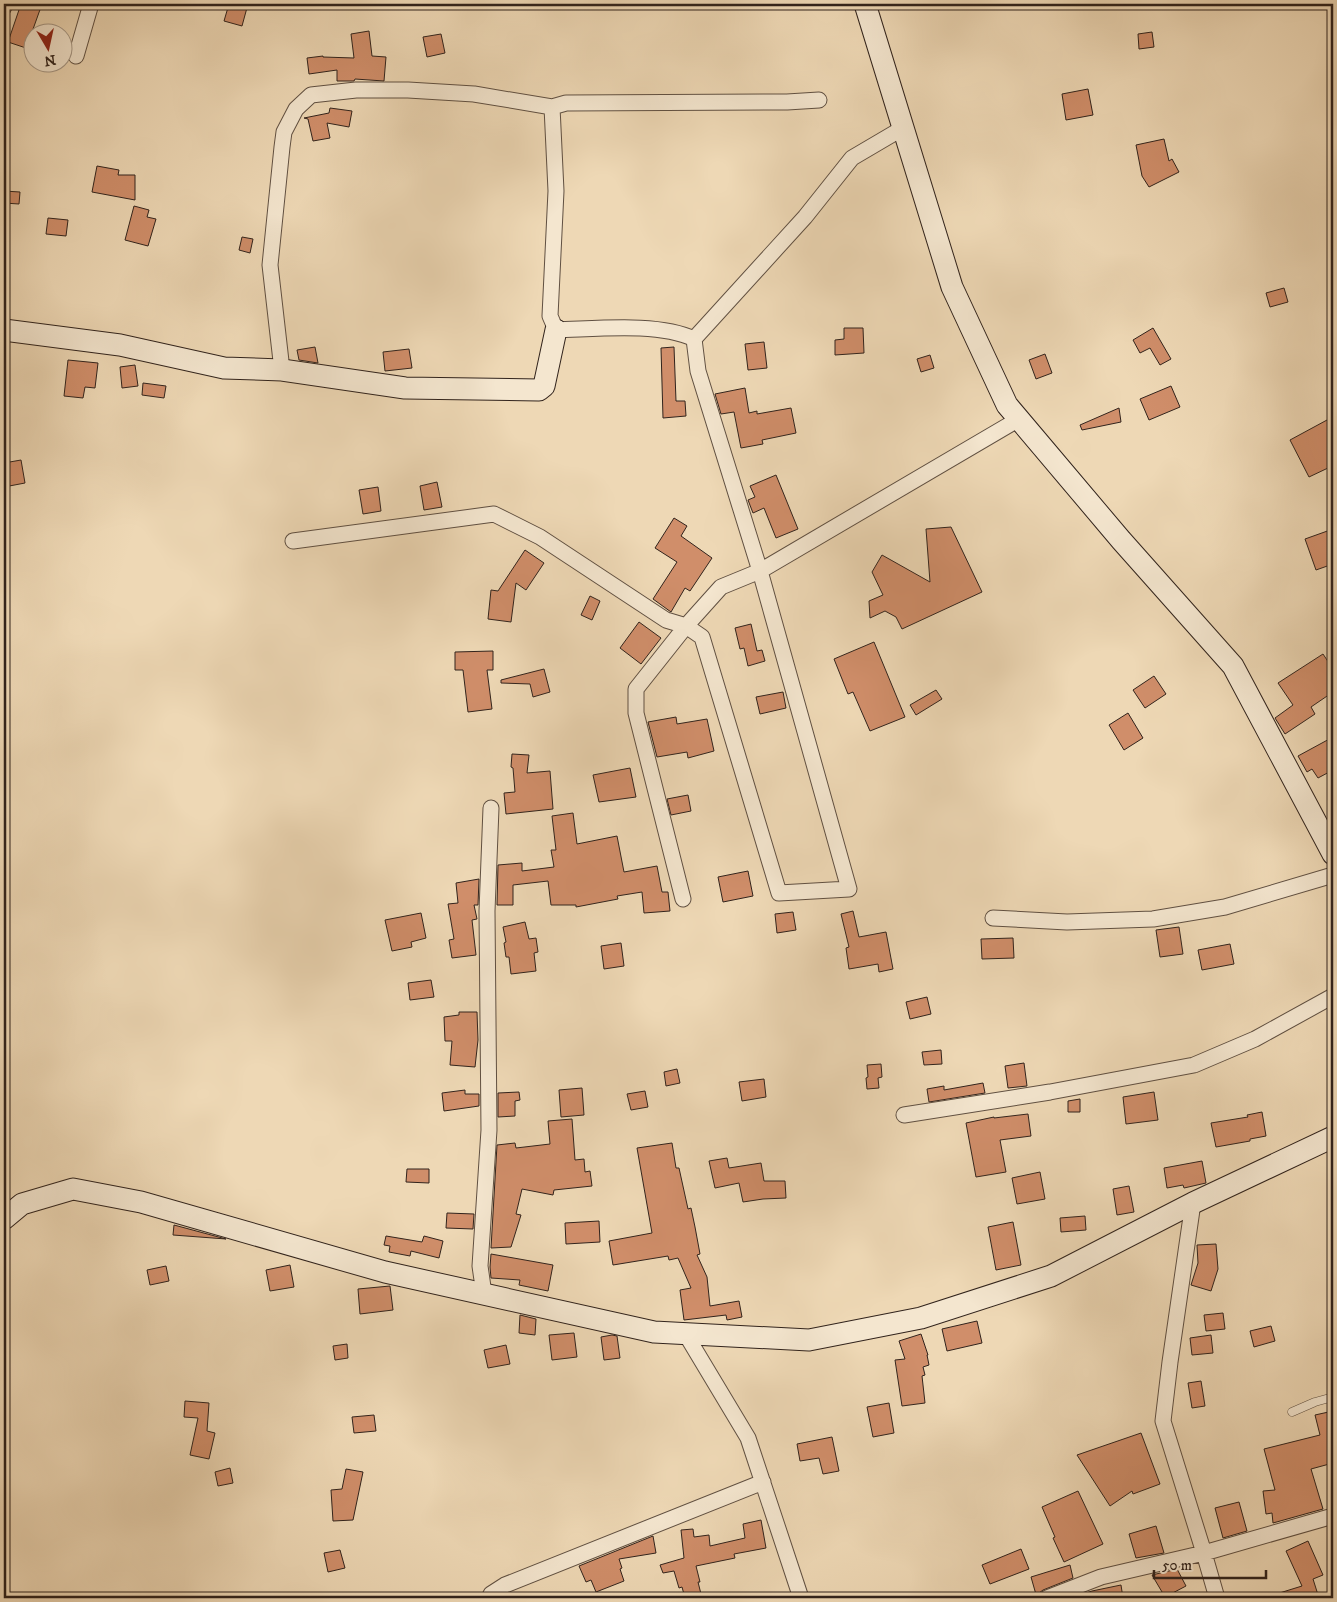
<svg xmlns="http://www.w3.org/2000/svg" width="1337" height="1602" viewBox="0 0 1337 1602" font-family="'IM FELL DW Pica',serif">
  <rect width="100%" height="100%" fill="#eed8b5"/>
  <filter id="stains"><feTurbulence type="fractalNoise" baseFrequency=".004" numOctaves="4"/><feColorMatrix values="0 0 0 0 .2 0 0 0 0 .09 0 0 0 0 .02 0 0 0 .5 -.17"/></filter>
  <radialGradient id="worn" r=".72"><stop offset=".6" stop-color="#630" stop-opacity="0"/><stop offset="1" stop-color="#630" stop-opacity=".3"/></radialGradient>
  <path fill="#d08e6a" stroke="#31231c" d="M21,4H42L32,32V50L8,42Z
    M229,4H248L242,26L224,21Z
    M369,31L372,56L386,57L384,81L355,79L354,81H337V70L309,74L307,58L323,56V57L354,58L351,34Z
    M1152,32L1154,47L1139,49L1138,34Z
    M441,34L445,53L427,57L423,37Z
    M1088,89L1093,115L1066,120L1062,94Z
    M330,108L352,111L349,127L327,123L330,138L313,141L308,119L304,118L329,113Z
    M1164,139L1169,161L1172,159L1179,172L1149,187L1142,176L1136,145Z
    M97,166L119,170L118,175H135V200L92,192Z
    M4,191L20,192L19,204L4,203Z
    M134,206L149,210L147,217L156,219L148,246L125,240Z
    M48,218L68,220L66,236L46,234Z
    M242,237L253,239L250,253L239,250Z
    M1284,288L1288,302L1270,307L1266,293Z
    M844,328H863L864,353L835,355V340L844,339Z
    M1153,328L1171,359L1160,365L1150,348L1140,353L1133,340Z
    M764,342L767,368L748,370L745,344Z
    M315,347L318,363L299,360L297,350Z
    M674,347L676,401H685L686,416L663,418L661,348Z
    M409,349L412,368L385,371L383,352Z
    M1045,354L1052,373L1036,379L1029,360Z
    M930,355L934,368L921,372L917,359Z
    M68,360L98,363L95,388L85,387L83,398L64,396Z
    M135,365L138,386L122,388L120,367Z
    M143,383L166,386L164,398L142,395Z
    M1171,386L1180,407L1149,420L1140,399Z
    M745,388L749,413L757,411V414L791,408L796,433L762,440L763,444L741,448L734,412L721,414L715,394Z
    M1119,408L1121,422L1082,430L1080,425Z
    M1327,420L1333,428V463L1328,468L1309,477L1290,440Z
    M21,460L25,483L4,487V463Z
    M776,475L798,529L776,538L764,508L753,513L748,500L755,497L750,486Z
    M437,482L442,507L424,510L420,486Z
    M378,487L381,511L363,514L359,490Z
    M674,518L687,526L681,536L712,558L690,591L685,588L671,612L653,599L677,562L655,548Z
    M951,527L982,592L902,629L896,617L885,611L870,618L869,601L883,595L872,572L882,555L930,582L926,529Z
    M1333,529V564L1316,570L1305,539Z
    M525,550L544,563L526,590L516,583L511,622L488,619L491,590L498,591Z
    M590,596L600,601L592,620L581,615Z
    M639,622L661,638L641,664L620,648Z
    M751,624L757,651L762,650L765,661L748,666L744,648L740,649L735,628Z
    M874,642L905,717L870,731L853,692L848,694L834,659Z
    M493,651V670H487L492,709L468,712L463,670H455V652Z
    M1323,654L1333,669V692L1311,707L1315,714L1285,734L1275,718L1293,705L1278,683Z
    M544,669L550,692L533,697L530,684L501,683V680Z
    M1154,676L1166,694L1145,708L1133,690Z
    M936,690L942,699L916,715L910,705Z
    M783,692L786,708L760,714L756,697Z
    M1128,713L1143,738L1124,750L1109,725Z
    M676,717L677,724L707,719L714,751L688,758L687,752L657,757L648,722Z
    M1333,737V770L1318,778L1312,769L1307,772L1298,756Z
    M512,754L529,755L527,773L550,771L553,809L506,814L504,793L515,792L513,768L511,767Z
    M630,768L636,797L599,802L593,775Z
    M688,795L691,811L671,815L667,799Z
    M573,813L577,844L617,836L624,872L657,866L662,892H668L670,911L644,913L642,892L617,896L618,899L576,907V905H551L548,881L513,885V905H497L498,865L522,863V871L554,867L551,850H556L552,816Z
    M748,871L753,896L723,902L718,877Z
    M479,879L478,905H474L477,919L472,920L476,955L452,958L449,940L454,939L448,904L458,903L456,883Z
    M853,911L859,937L886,932L893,969L879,972L878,964L849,969L846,948L849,947L841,914Z
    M793,912L796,930L777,933L775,914Z
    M421,913L426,938L411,942L412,947L392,951L385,920Z
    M525,922L529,939L536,938L538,952L534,953L536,971L511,974L509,957H506L504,943L506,942L503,927Z
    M1179,927L1183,954L1160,957L1156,930Z
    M1013,938L1014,958L982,959L981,939Z
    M621,943L624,966L604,969L601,946Z
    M1230,944L1234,964L1202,970L1198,950Z
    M431,980L434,997L410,1000L408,983Z
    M927,997L931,1014L910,1019L906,1002Z
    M459,1012H477L478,1040L475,1067L450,1065L452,1041H445L444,1017L459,1015Z
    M941,1050L942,1064L924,1065L922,1052Z
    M1024,1063L1027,1086L1008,1088L1005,1066Z
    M881,1064L882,1077L878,1078L879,1088L867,1089L866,1078L868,1077L867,1065Z
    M677,1069L680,1083L666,1086L664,1072Z
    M764,1079L766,1097L742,1101L739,1082Z
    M983,1083L985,1093L929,1102L927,1089L944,1086V1090Z
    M582,1088L584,1115L561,1117L559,1090Z
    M465,1090V1094H479V1106L444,1111L442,1093Z
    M645,1091L648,1107L631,1110L627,1094Z
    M519,1092L520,1100L515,1101V1116L498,1117V1093Z
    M1154,1092L1158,1120L1126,1124L1123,1097Z
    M1080,1099V1112H1068V1101Z
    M1262,1112L1266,1136L1250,1139V1141L1216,1147L1211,1123L1248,1117L1247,1115Z
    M1028,1114L1031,1136L1000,1140L1006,1172L976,1177L966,1123L994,1117V1118Z
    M572,1119L575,1160L584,1159L585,1172L590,1171L592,1186L554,1190L553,1195L522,1189L516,1214L521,1215L511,1247L491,1248L497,1145L515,1143L516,1148L550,1144L548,1121Z
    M672,1143L676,1168H679L688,1209L691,1208L695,1227L700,1254L697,1255L707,1277L710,1306L739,1301L742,1317L727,1320L726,1315L684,1320L680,1290L691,1288L678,1258L669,1260L668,1256L613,1265L609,1241L652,1233L637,1148Z
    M727,1158L729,1168L761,1163L764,1181H785L786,1198L763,1199L743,1202L739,1183L715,1188L709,1161Z
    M1202,1161L1206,1183L1184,1188L1183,1185L1167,1188L1164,1168Z
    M407,1169H429V1183L406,1182Z
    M1040,1172L1045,1199L1017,1204L1012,1178Z
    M1129,1186L1134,1212L1117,1215L1113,1189Z
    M447,1213L474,1214L473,1229L446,1228Z
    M1085,1216L1086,1230L1061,1232L1060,1218Z
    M599,1221L600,1242L566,1244L565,1223Z
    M1013,1222L1021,1265L996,1270L988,1227Z
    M174,1225L226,1239L173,1235Z
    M386,1236L422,1242L424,1236L443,1241L439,1258L411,1251L410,1256L389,1252L390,1246L384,1245Z
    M1216,1244L1218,1269L1211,1291L1191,1285L1198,1263L1197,1245Z
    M491,1254L553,1265L548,1291L519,1285L520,1280L491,1278L490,1267Z
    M290,1265L294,1287L270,1291L266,1270Z
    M166,1266L169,1281L150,1285L147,1270Z
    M390,1286L393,1310L360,1314L358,1289Z
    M1223,1313L1225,1329L1206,1331L1204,1315Z
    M520,1315L536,1319L535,1335L519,1333Z
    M977,1321L982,1343L947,1351L942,1329Z
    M1271,1326L1275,1341L1254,1347L1250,1331Z
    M574,1333L577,1357L552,1360L549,1335Z
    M921,1334L928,1355H927L929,1365L923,1367L925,1375L922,1376L925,1403L902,1406L895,1360L905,1359L899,1341Z
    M612,1335L617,1336L620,1358L604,1360L601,1337Z
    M1211,1335L1213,1353L1192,1355L1190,1338Z
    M347,1344L348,1358L335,1360L333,1346Z
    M506,1345L510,1364L488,1368L484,1350Z
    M1201,1381L1205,1406L1192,1408L1188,1383Z
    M185,1401L209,1403L207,1431L215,1433L209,1459L190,1455L198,1418L184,1417Z
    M889,1403L894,1433L873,1437L867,1407Z
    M1333,1411V1463L1311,1469L1323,1509L1273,1523L1272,1513L1266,1514L1263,1491L1275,1490L1264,1449L1320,1435L1315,1415Z
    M374,1415L376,1431L354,1433L352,1417Z
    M1141,1433L1160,1484L1133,1494L1132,1491L1110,1506L1077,1455Z
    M832,1437L839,1471L823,1474L819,1458L800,1461L797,1444Z
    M230,1468L233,1483L218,1486L215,1472Z
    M346,1469L363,1472L353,1520L333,1521L331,1490L342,1489Z
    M1078,1491L1103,1544L1064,1562L1053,1538L1055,1537L1042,1507Z
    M1239,1502L1247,1531L1223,1538L1215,1508Z
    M761,1520L766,1548L734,1554L735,1558L696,1566L700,1582H698L702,1598H685L682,1587L679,1588L674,1571L663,1573L660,1565L684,1558L681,1530L693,1529L694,1537L709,1535L710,1546L745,1538L743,1524Z
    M1156,1526L1164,1553L1136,1558L1129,1534Z
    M653,1536L656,1553L619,1559L622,1568L620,1569L624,1581L596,1592L591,1580L586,1582L579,1566Z
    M1308,1541L1323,1575L1313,1579L1319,1598H1273V1595L1302,1586L1286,1551Z
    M1021,1549L1029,1569L990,1584L982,1565Z
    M340,1550L345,1568L328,1572L324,1553Z
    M1070,1565L1073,1578L1043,1590L1039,1593L1037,1598L1031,1577Z
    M1177,1569L1186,1586L1165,1597L1152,1575Z
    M1121,1585L1123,1598H1084L1083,1594L1092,1591Z"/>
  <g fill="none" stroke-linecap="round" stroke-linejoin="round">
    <g stroke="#605042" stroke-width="9">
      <path id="lane" d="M1292,1412L1315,1402L1333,1397"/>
    </g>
    <g stroke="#605042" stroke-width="17">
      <path id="street" d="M4,7L5,4
        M76,56L91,4
        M552,107L556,191L550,316L556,330C596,329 659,322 694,339
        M282,370L270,265L282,147L284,132L296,109L311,95L356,90H408L474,94L552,107L566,103L787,102L819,100
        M293,541L494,514L540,537L666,620L686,626L702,637L779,893L849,889L760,571L698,371L694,339L805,217L852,158L903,128
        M683,899L636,713V689L686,626L721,587L760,571L1019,419
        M993,918L1067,922L1153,919L1225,907L1333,875
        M904,1115L1050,1092L1194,1065L1255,1039L1333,996
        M1193,1203L1170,1362L1163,1421L1204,1553L1217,1598
        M484,1294L480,1266L489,1130L487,911L491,808
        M685,1333L748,1438L801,1598
        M489,1598L491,1594L505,1585L763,1482
        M1047,1598L1101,1577L1204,1553L1333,1516"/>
    </g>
    <g stroke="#31231c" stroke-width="23">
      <path id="secondary" d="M865,4L952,287L1007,405L1121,540L1233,666L1333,854
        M4,330L120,345L224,368L282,370L405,388L539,390L544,386L556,330
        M4,1219L22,1204L73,1189L141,1202L385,1272L654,1332L809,1340L921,1318L1051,1276L1193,1203L1333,1137"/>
    </g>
    <use href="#lane" stroke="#f4e6cf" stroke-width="8"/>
    <use href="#street" stroke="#f4e6cf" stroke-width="15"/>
    <use href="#secondary" stroke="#f4e6cf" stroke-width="21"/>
  </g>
  <rect width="1337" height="1602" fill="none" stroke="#eed8b5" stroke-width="20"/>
  <rect x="5" y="5" width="1327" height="1592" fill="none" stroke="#31231c" stroke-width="2.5"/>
  <rect x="10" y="10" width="1317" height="1582" fill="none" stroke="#31231c"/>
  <g transform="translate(48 48) rotate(171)"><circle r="24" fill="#f4e6cf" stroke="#a69887"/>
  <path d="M0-4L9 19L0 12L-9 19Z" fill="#8f2418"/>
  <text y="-8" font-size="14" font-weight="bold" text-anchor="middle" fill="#31231c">N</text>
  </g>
  <path d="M1154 1570v8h112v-8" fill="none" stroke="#31231c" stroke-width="2.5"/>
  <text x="1162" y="1570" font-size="15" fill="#31231c" stroke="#f4e6cf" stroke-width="4" paint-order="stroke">50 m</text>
  <rect width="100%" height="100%" filter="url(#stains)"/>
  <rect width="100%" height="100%" fill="url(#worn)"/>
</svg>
